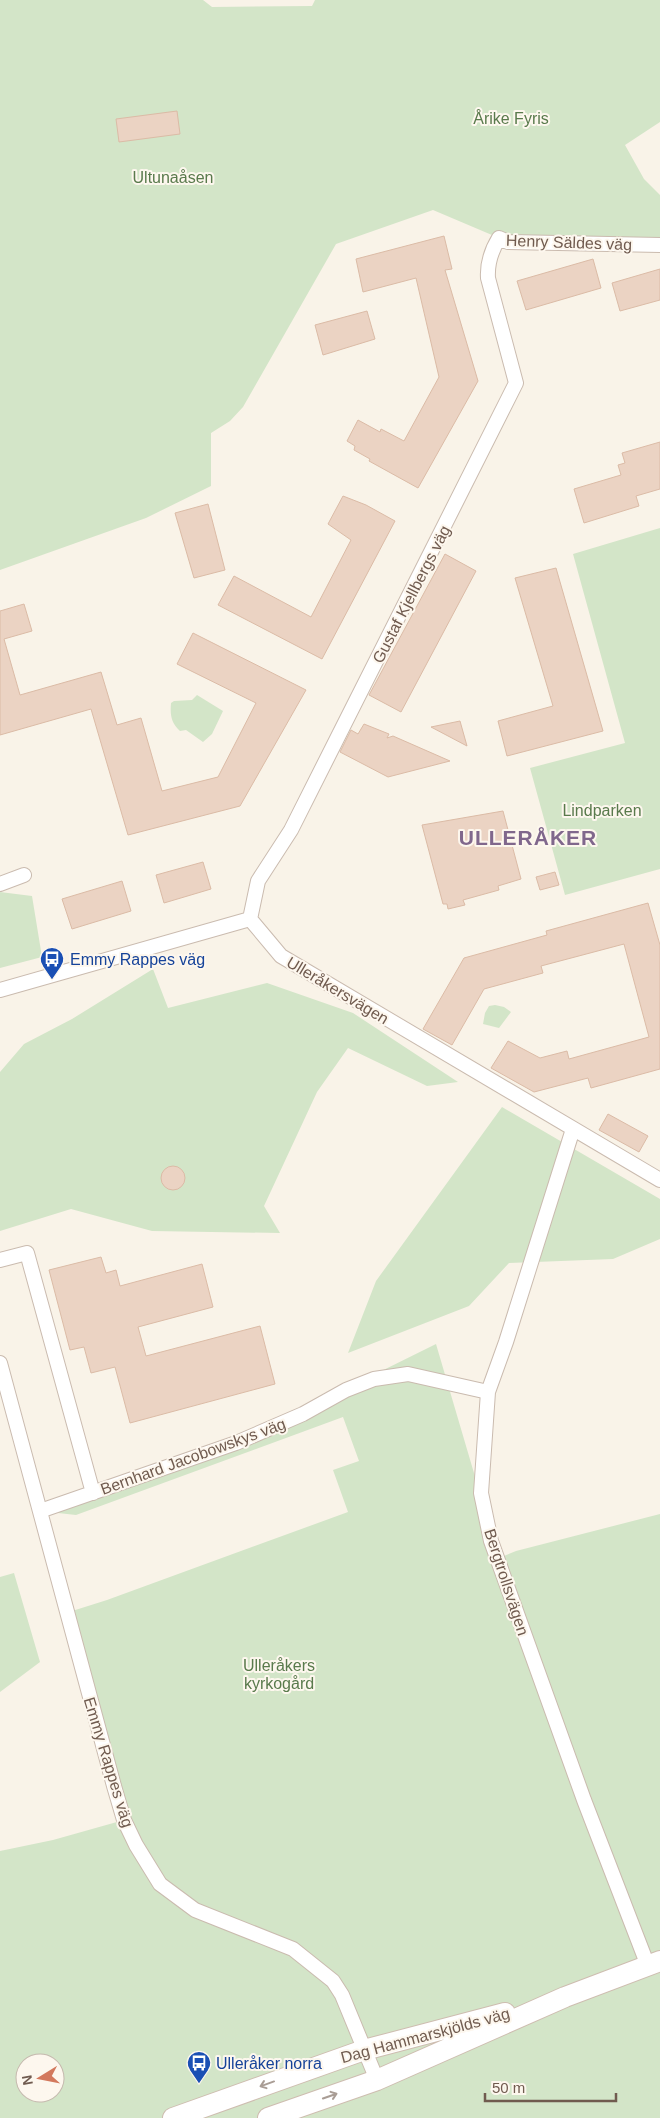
<svg xmlns="http://www.w3.org/2000/svg" width="660" height="2118" viewBox="0 0 660 2118" font-family="Helvetica,sans-serif">
  <rect width="100%" height="100%" fill="#f9f3e8"/>
  <path fill="#d3e5c8" fill-rule="evenodd" d="M0,0H203L212,7L312,6L315,0H660V122L625,145L644,179L660,195V245L499,238L433,210L336,244L243,407L230,421L211,433V486L146,518L0,570Z
    M660,528V869L565,895L530,768L625,743L573,554Z
    M197,695L223,711L212,734L203,742L186,730L180,731C171,723 170,715 171,703L174,701L192,700Z
    M0,892L32,896L42,957L0,968Z
    M153,969L168,1008L267,983L353,1013L458,1082L427,1086L348,1048L317,1092L264,1206L280,1233L152,1231L71,1209L0,1231V1072L24,1044L72,1019Z
    M495,1005L504,1007L511,1012L499,1028L483,1024L485,1013L489,1006Z
    M502,1107L660,1199V1239L613,1259L509,1263L469,1306L348,1353L376,1281Z
    M436,1344L499,1558L516,1551L660,1514V2118H0V1851L53,1840L124,1820L69,1612L107,1600L348,1512L333,1470L359,1461L343,1417L76,1515L40,1511L236,1443ZM25,2063H55V2093H25Z
    M14,1573L40,1662L0,1692V1577Z"/>
  <path fill="#ebd3c3" stroke="#dbbba6" d="M177,111L180,134L119,142L116,119Z
    M444,236L452,269L445,270L478,381L418,488L369,461L370,459L354,450L355,446L347,441L358,420L380,432L381,429L404,441L439,377L416,278L363,292L356,259Z
    M593,259L601,288L526,310L517,281Z
    M660,269V300L620,311L612,283Z
    M367,311L375,339L323,355L315,325Z
    M660,442V489L636,496L639,506L584,523L574,489L621,475L618,465L625,463L622,453Z
    M343,496L366,505L395,521L322,659L218,605L234,576L311,617L351,540L328,524Z
    M208,504L225,570L194,578L175,513Z
    M445,554L476,571L401,712L369,695Z
    M556,568L603,731L507,756L498,721L553,706L515,578Z
    M24,604L32,631L4,639L20,695L101,672L117,725L141,718L162,791L218,777L256,703L177,664L193,633L306,690L240,806L128,835L91,709L0,735V611Z
    M460,721L467,746L431,727Z
    M364,724L389,734L387,738L393,736L450,761L388,777L340,752L351,730L358,734Z
    M503,811L521,879L498,886L499,890L463,900L465,905L448,909L447,904H443L422,825Z
    M203,862L211,889L164,903L156,875Z
    M555,872L559,885L540,890L536,877Z
    M122,881L131,911L72,929L62,899Z
    M648,903L660,945V1069L591,1088L588,1078L534,1092L491,1068L508,1041L540,1058L567,1051L569,1059L649,1037L624,944L541,966L543,973L484,989L452,1045L423,1029L464,958L547,935L546,931Z
    M608,1114L648,1136L639,1152L599,1130Z
    M161 1178a12 12 0 1 1 24 0a12 12 0 1 1-24 0Z
    M101,1257L106,1273L116,1270L120,1286L202,1264L213,1307L138,1327L146,1356L260,1326L275,1384L130,1423L115,1367L91,1373L84,1347L70,1350L49,1270Z"/>
  <g fill="none" stroke-linecap="round" stroke-linejoin="round">
    <g stroke="#cabbaf" stroke-width="16">
      <path id="street" d="M0,884L24,875
        M250,919L258,881L291,830L516,383L488,278C487,263 491,251 499,238L508,242L660,245
        M0,990L250,919L281,956L660,1180
        M573,1129L506,1342L488,1392L481,1493L491,1541L584,1800L648,1966
        M0,1260L27,1253L93,1493
        M0,1363L114,1786L124,1820L136,1845L160,1884L195,1910L293,1949L333,1981L342,1995L377,2080
        M40,1511L236,1443L303,1414L346,1390L374,1379L408,1374L488,1392"/>
    </g>
    <g stroke="#cebdb0" stroke-width="22">
      <path id="secondary" d="M173,2118L364,2050L505,2013
        M268,2118L377,2080L565,1997L660,1961"/>
    </g>
    <use href="#street" stroke="#fff" stroke-width="14"/>
    <use href="#secondary" stroke="#fff" stroke-width="20"/>
  </g>
  <defs><path id="oneway-shaft" d="M-6 0H5M1.5-3L5.5 0L1.5 3" fill="none" stroke-width="1.6" stroke-linecap="round" stroke-linejoin="round" transform="scale(1.25)"/></defs>
  <g stroke="#a99d95">
    <use href="#oneway-shaft" transform="translate(267 2084) rotate(160)"/>
    <use href="#oneway-shaft" transform="translate(330 2096) rotate(-19)"/>
  </g>
  <defs>
    <g id="bus-pin" transform="scale(1.25)"><path d="M0 17L-7.5 6A9.5 9.5 0 1 1 7.5 6Z" fill="#1a4fb4" stroke="#fdf7ee"/><path d="M-5-6H5V4H4V6H2V4H-2V6H-4V4H-5ZM-3.5-4V0h7V-4ZM-3.5 1.2v1.5H-2V1.2ZM2 1.2v1.5H3.5V1.2Z" fill="#fff"/></g>
  </defs>
  <g fill-rule="evenodd">
    <use href="#bus-pin" x="52" y="959"/>
    <use href="#bus-pin" x="199" y="2063"/>
  </g>
  <g text-anchor="middle" stroke-width="4" stroke-linejoin="round" paint-order="stroke">
    <g font-size="16" fill="#597a4c" stroke="#fdf7ee">
      <text x="511" y="124">Årike Fyris</text>
      <text x="173" y="183">Ultunaåsen</text>
      <text x="602" y="816">Lindparken</text>
      <text x="279" y="1671">Ulleråkers<tspan x="279" dy="18">kyrkogård</tspan></text>
    </g>
    <g font-size="16" fill="#705b4f" stroke="#fdf7ee">
      <text transform="translate(569 242) rotate(2)" y="6">Henry Säldes väg</text>
      <text transform="translate(411 594) rotate(-63)" y="6">Gustaf Kjellbergs väg</text>
      <text transform="translate(338 990) rotate(31)" y="6">Ulleråkersvägen</text>
      <text transform="translate(193 1456) rotate(-20)" y="6">Bernhard Jacobowskys väg</text>
      <text transform="translate(507 1582) rotate(72)" y="6">Bergtrollsvägen</text>
      <text transform="translate(109 1762) rotate(73)" y="6">Emmy Rappes väg</text>
      <text transform="translate(425 2035) rotate(-15)" y="6">Dag Hammarskjölds väg</text>
    </g>
    <g font-size="16" fill="#164399" stroke="#fdf7ee" text-anchor="start">
      <text x="70" y="965">Emmy Rappes väg</text>
      <text x="216" y="2069">Ulleråker norra</text>
    </g>
    <g font-size="21" font-weight="bold" letter-spacing="1" fill="#80678c" stroke="#fdf7ee">
      <text x="528" y="845">ULLERÅKER</text>
    </g>
  </g>
  <g transform="translate(40 2078) rotate(260)"><circle r="24" fill="#fdf7ee" stroke="#c5b9ae"/>
  <path d="M0-4L9 19L0 12L-9 19Z" fill="#d3795d"/>
  <text y="-8" font-size="14" font-weight="bold" text-anchor="middle" fill="#705b4f">N</text>
  </g>
  <path d="M485 2093v8h131v-8" fill="none" stroke="#705b4f" stroke-width="2.5"/>
  <text x="492" y="2093" font-size="15" fill="#705b4f" stroke="#fdf7ee" stroke-width="4" paint-order="stroke">50 m</text>
</svg>
